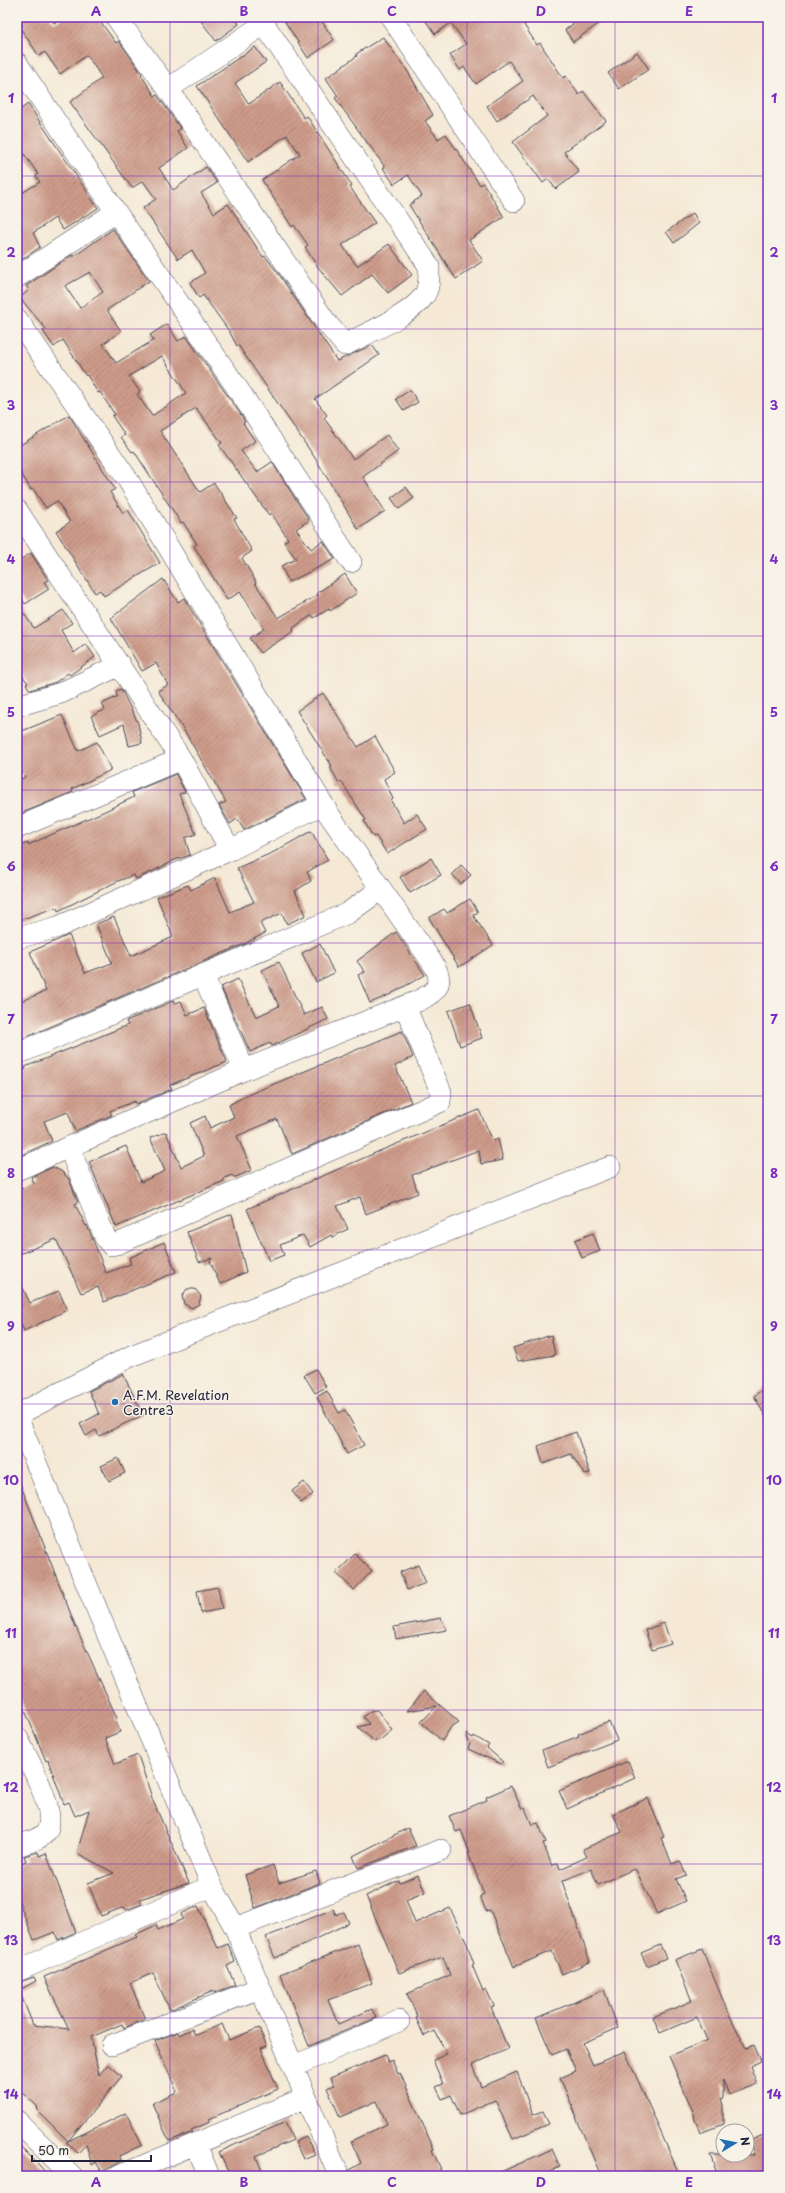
<svg xmlns="http://www.w3.org/2000/svg" width="785" height="2193" viewBox="0 0 785 2193" font-family="'Playpen Sans',sans-serif">
  <defs>
    <pattern id="building-hatch" width="6" height="6" patternUnits="userSpaceOnUse"><rect width="6" height="6" fill="#ce9b8a"/><path d="M-1 1l2-2M0 6l6-6M5 7l2-2" fill="none" stroke="#a77e72"/></pattern>
  </defs>
  <rect width="100%" height="100%" fill="#f7f3e8"/>
  <filter id="ink" filterUnits="userSpaceOnUse"><feTurbulence type="fractalNoise" baseFrequency=".025" numOctaves="2"/><feDisplacementMap in="SourceGraphic" scale="8" xChannelSelector="R" yChannelSelector="G"/><feConvolveMatrix kernelMatrix="1 2 1 2 8 2 1 2 1" color-interpolation-filters="sRGB"/></filter>
  <filter id="wash" filterUnits="userSpaceOnUse"><feTurbulence type="fractalNoise" baseFrequency=".012" numOctaves="4" result="noise"/><feDisplacementMap in="SourceGraphic" scale="16" xChannelSelector="R" yChannelSelector="G"/><feGaussianBlur stdDeviation="0.9" result="paint"/><feColorMatrix in="noise" values="0 0 0 0 0 0 0 0 0 0 0 0 0 0 0 0 0 1.4 0 .05"/><feComposite in="paint" operator="in"/></filter>
  <g filter="url(#wash)">
    <rect width="100%" height="100%" fill="#f5e9d5"/>
    <g id="blocks">
      <path fill="url(#building-hatch)" fill-rule="evenodd" d="M24,17H50L54,23L65,17H97L116,43L119,41L142,74L141,75L155,96L157,95L181,129L177,131L188,148L159,168L173,190L206,167L217,183L201,193L214,213L228,204L263,257L265,256L278,273L337,361L372,345L379,355L315,399L327,415L324,418L353,459L387,435L398,451L363,477L385,511L358,529L315,458L238,345L237,346L229,331L203,295L199,298L190,283L205,273L192,250L178,259L143,208L156,199L143,181L132,188L70,102L102,78L87,55L60,74L45,52L39,56L17,23Z
        M198,17H234L239,24L216,41Z
        M282,17H319L334,40L308,58Z
        M423,17H535L524,25L537,45L540,43L563,78L566,76L579,95L583,91L606,121L564,152L579,172L556,189L548,179L543,183L513,142L547,116L533,96L497,121L487,106L523,81L509,61L476,84L464,67L460,70L450,55L466,44L451,23L435,34Z
        M568,17H608L573,42L565,30L573,24Z
        M383,37L408,72L429,108L433,115L425,121L438,139L446,134L480,185L483,183L504,217L469,240L483,261L456,279L409,205L422,196L408,175L394,184L383,168L385,167L335,98L338,96L326,78L357,56L356,54Z
        M255,47L266,62L235,83L249,104L280,82L304,118L307,116L352,186L350,187L375,223L342,245L357,266L389,244L412,275L388,293L372,274L342,296L317,266L305,247L308,245L294,225L292,227L262,180L300,154L287,135L248,162L197,86Z
        M637,52L649,69L619,89L608,73Z
        M28,104L98,208L63,230L55,218L33,233L40,247L17,263V196L40,182L36,176L38,174L17,144V112Z
        M693,213L699,223L674,243L666,232Z
        M113,229L149,281L107,310L121,331L103,344L116,363L154,340L150,335L167,324L178,341L186,336L241,415L245,422L243,423L255,441L241,451L257,472L272,462L309,520L296,529L311,549L323,541L335,559L289,582L281,566L296,559L284,542L288,539L271,513L269,515L256,497L219,445L222,443L196,408L160,431L200,492L214,483L237,518L234,519L252,551L242,558L256,582L255,583L278,618L318,595L317,593L345,574L357,593L330,611L329,609L314,618L312,615L293,628L294,631L260,653L250,638L264,629L240,592L227,600L194,546L197,544L183,522L181,523L134,451L132,452L121,437L125,435L112,416L115,415L100,392L98,393L87,375L86,376L63,340L54,347L43,331L46,329L20,298L29,290L26,286L72,255L73,257ZM90,272L103,292L80,308L65,286ZM162,356L186,393L152,416L137,394L140,392L129,376Z
        M410,390L418,402L404,411L396,399Z
        M69,415L115,489L110,492L123,513L128,510L160,563L104,596L100,590L95,593L56,531L70,522L57,501L46,508L33,489L31,490L17,466V447Z
        M406,487L414,498L399,509L391,498Z
        M31,553L48,580L44,582L49,589L25,604L17,591V562Z
        M163,579L178,602L184,598L306,799L244,830L237,819L230,824L219,805L226,802L182,727L158,691L168,685L156,663L142,671L111,618Z
        M17,604L34,628L63,610L72,623L61,630L74,653L86,644L95,657L70,675L68,673L56,682L30,690L26,684L28,683L17,669Z
        M121,689L138,723L142,743L129,746L124,724L100,735L91,716L105,710L102,704L117,697L116,691Z
        M323,693L358,747L375,736L395,772L384,779L393,799L391,801L404,823L417,814L427,829L387,854L376,836L373,837L364,821L366,820L341,781L339,783L330,767L332,766L297,711Z
        M62,715L78,751L97,742L111,770L72,789L73,792L17,815V781L25,777L17,763V733Z
        M176,774L185,792L179,794L196,834L185,838L190,855L172,861V862L136,879L134,875L118,881L58,911L57,907L17,921V847L28,843V845L105,811L134,797L132,792Z
        M311,831L328,860L307,872L311,881L295,891L306,915L287,924L282,913L260,923L265,933L244,944L17,1041V1003L46,991L30,952L69,935L85,973L112,963L96,924L114,917L131,956L173,937L157,897L188,885L191,890L215,878L230,912L254,902L237,868L274,852Z
        M431,858L441,875L410,893L400,877Z
        M461,865L471,875L461,884L452,874Z
        M470,899L478,912L473,915L493,945L459,967L429,918L444,909L447,913Z
        M396,932L425,975L389,995L370,1003L358,975L365,972L357,961Z
        M320,944L334,973L316,982L302,953Z
        M279,962L304,1015L322,1007L328,1019L272,1046L270,1043L250,1052L221,987L238,979L256,1017L279,1006L262,970Z
        M173,1001L174,1004L181,1001L187,1015L204,1008L227,1062L170,1085L172,1089L136,1104L135,1101L110,1111L112,1115L75,1131L68,1112L44,1121L52,1141L17,1157V1073L26,1069L25,1067L128,1025L126,1021Z
        M470,1003L482,1038L460,1046L448,1011Z
        M402,1031L413,1057L395,1066L411,1102L292,1154L277,1119L237,1136L252,1170L236,1177H234L232,1175L224,1178V1181L116,1227L89,1162L126,1146L141,1182L165,1171L150,1138L166,1132L181,1167L204,1156L190,1123L205,1116L210,1128L234,1117L229,1105L245,1096Z
        M479,1110L493,1141L498,1139L503,1160L481,1164L479,1150L412,1175L418,1193L366,1214L360,1197L337,1206L348,1229L332,1237L331,1235L310,1247L303,1235L280,1245L284,1255L269,1261L247,1209L382,1150Z
        M53,1167L61,1171L69,1179L78,1202L75,1204L86,1226L87,1225L106,1273L131,1264L129,1258L164,1242L176,1272L104,1302L98,1287L81,1293L56,1239L17,1255V1191L34,1183L31,1177Z
        M232,1214L246,1272L220,1284L210,1261L212,1258L199,1262L187,1232Z
        M593,1233L600,1251L582,1258L575,1240Z
        M17,1276L30,1303L59,1291L67,1310L24,1331L17,1315Z
        M187,1289H195L201,1296L199,1304L192,1308L184,1304L182,1296Z
        M551,1335L555,1355L518,1361L513,1348Z
        M316,1369L326,1387L315,1393L304,1375Z
        M123,1374L143,1415L99,1436L96,1430L86,1436L80,1424L99,1414L89,1391Z
        M768,1385V1421L754,1396Z
        M327,1391L339,1413L345,1410L364,1445L347,1454L317,1397Z
        M576,1432L590,1473L585,1475L571,1454L543,1464L538,1446Z
        M118,1458L125,1473L109,1481L101,1466Z
        M18,1478L75,1625L117,1718L115,1719L120,1732L105,1738L115,1764L138,1755L153,1801L189,1883L140,1899L142,1904L126,1910L124,1907L101,1916L88,1883L114,1873L77,1853L89,1810L75,1816L69,1802L64,1804L48,1760L46,1761L17,1691Z
        M304,1482L313,1494L301,1503L292,1491Z
        M355,1554L372,1571L354,1590L336,1573Z
        M418,1565L426,1583L407,1590L400,1572Z
        M218,1587L222,1609L201,1613L197,1591Z
        M441,1618L447,1630L396,1639L394,1627Z
        M664,1623L671,1644L652,1650L645,1630Z
        M424,1691L459,1722L451,1727L442,1741L421,1722L437,1706L407,1711Z
        M377,1710L392,1730L379,1741L377,1739L375,1742L358,1727L369,1724L363,1717L370,1711Z
        M609,1722L617,1740L548,1767L542,1750L579,1736L578,1734Z
        M466,1734L473,1738L474,1736L489,1745L487,1748L503,1762L501,1764L468,1749L470,1744Z
        M628,1761L635,1778L567,1809L559,1791Z
        M511,1786L522,1809L525,1808L532,1825L538,1823L546,1842L543,1843L552,1866L558,1863L560,1869L587,1857L583,1849L622,1832L613,1814L648,1798L664,1837L661,1838L672,1864L680,1861L686,1875L676,1879L686,1901L657,1914L636,1870L634,1869L598,1885L591,1869L562,1881L590,1962L562,1974L552,1951L514,1967L490,1910L486,1911L480,1896L484,1894L468,1853H470L461,1830L456,1832L449,1816L487,1800L486,1797Z
        M408,1828L416,1846L358,1868L353,1856Z
        M38,1852L39,1856L46,1853L76,1932L58,1940L55,1932L34,1940L17,1897V1865L26,1861L24,1856Z
        M273,1865L279,1883L316,1871L320,1883L255,1908L245,1875Z
        M418,1875L425,1892L406,1900L415,1923L450,1908L467,1944L474,1964L472,1965L483,1991L486,1989L494,2006L491,2007L508,2049L472,2065L481,2087L517,2072L533,2115L543,2111L549,2124L513,2139L495,2100L460,2115L451,2095L442,2099L436,2087L443,2084L433,2060L447,2054L435,2031L424,2036L416,2018L418,2017L407,1994L450,1975L443,1957L399,1973L366,1896L395,1882L399,1881L400,1883Z
        M198,1906L218,1948L228,1944L235,1962L227,1966L235,1985L214,1993L213,1991L170,2010L153,1973L130,1983L145,2019L124,2028L122,2024L91,2037L99,2075L108,2064L122,2076L68,2141L36,2109L38,2107L17,2088V1983L34,1977L36,1981L19,1990L33,2025L69,2029L44,1977L137,1937L135,1935L156,1925L158,1930L183,1919L181,1914Z
        M333,1909L336,1915L344,1912L349,1923L275,1958L266,1937Z
        M358,1944L372,1983L328,2000L338,2024L372,2009L376,2018L309,2046L280,1974Z
        M660,1945L666,1958L647,1966L641,1953Z
        M702,1949L727,2010L746,2048L754,2045L761,2061L750,2066L757,2084L729,2095L723,2080V2098L721,2099L723,2105V2124L700,2133L694,2117L695,2116L669,2056L707,2040L697,2017L660,2033L653,2017L692,2001L675,1960Z
        M604,1990L618,2028L583,2043L593,2065L625,2051L680,2176H601L576,2117H577L560,2078L576,2071L566,2049L552,2055L536,2018Z
        M222,2024L229,2040L259,2028L267,2046L261,2048L278,2089L209,2119L210,2122L191,2130L193,2132L169,2141L152,2103L177,2092L155,2041L178,2032L179,2035L192,2029L195,2035L199,2034Z
        M385,2055L388,2062L392,2060L398,2074L400,2073L434,2149L432,2150L441,2169L439,2170L441,2176H351L349,2170L361,2163L351,2141L387,2124L377,2101L340,2117L327,2088L334,2085L330,2078Z
        M126,2113L142,2145L119,2156L122,2161L102,2172L96,2162L92,2165L86,2144L78,2153L66,2142Z
        M285,2122L293,2140L256,2156L264,2176H230L219,2152Z
        M768,2133V2176H718L710,2155H754L749,2141Z
        M306,2137L315,2154L303,2159L295,2142Z
        M17,2143L38,2164L49,2176H17Z
        M552,2149L560,2167L540,2176H492Z"/>
    </g>
  </g>
  <g filter="url(#ink)">
    <use href="#blocks" fill-opacity="0" stroke="#424052" stroke-width="1"/>
    <g fill="none" stroke-linecap="round" stroke-linejoin="round">
      <g stroke="#424052" stroke-width="22">
        <path id="minor" d="M116,17L168,89L325,321L345,345C368,332 408,317 424,296C430,287 429,276 429,266L259,17
          M391,17L514,201
          M17,63L116,212L17,277
          M168,89L264,24
          M116,212L242,395L351,562
          M17,319L128,480L328,813L434,965C445,985 436,992 418,1001L244,1070L17,1170
          M17,510L181,759L230,850
          M17,706L61,693L120,665
          M17,828L181,759
          M17,938L58,927L230,850L323,804
          M203,975L244,1070
          M17,1054L348,913L381,889
          M69,1147L105,1237L111,1245L117,1244L440,1102L441,1092L405,1006
          M17,1415L131,1356L610,1167
          M17,1417L212,1886L235,1928L339,2176
          M17,1737C26,1756 61,1816 45,1833C39,1840 25,1843 17,1846
          M235,1928L441,1850
          M17,1971L212,1886
          M112,2045L260,1988
          M294,2066L399,2021
          M17,2121L72,2176
          M196,2144L209,2176
          M119,2176L305,2098"/>
      </g>
      <use href="#minor" stroke="#fff" stroke-width="21"/>
    </g>
  </g>
  <path fill="none" stroke="#7b2cbf" stroke-width="1" stroke-opacity="0.55" d="M170,17V2176M318,17V2176M467,17V2176M615,17V2176M17,176H768M17,329H768M17,482H768M17,636H768M17,790H768M17,943H768M17,1096H768M17,1250H768M17,1404H768M17,1557H768M17,1710H768M17,1864H768M17,2018H768"/>
  <circle fill="#1f6fb2" stroke="#f7f3e8" stroke-width="1.5" cx="115" cy="1402" r="4"/>
  <g text-anchor="middle" stroke-width="3" stroke-linejoin="round" paint-order="stroke">
    <g font-size="13" fill="#22223b" stroke="#f7f3e8" text-anchor="start">
      <text x="123" y="1400">A.F.M. Revelation<tspan x="123" dy="15">Centre3</tspan></text>
    </g>
  </g>
  <rect width="785" height="2193" fill="none" stroke="#f7f3e8" stroke-width="44"/>
  <g transform="translate(735 2143) rotate(80)"><circle r="19" fill="#f7f3e8" stroke="#a29fa3"/>
  <path d="M0-3L7 15L0 10L-7 15Z" fill="#1f6fb2"/>
  <text y="-6" font-size="11" font-weight="bold" text-anchor="middle" fill="#22223b">N</text>
  </g>
  <path d="M32 2155v6h119v-6" fill="none" stroke="#22223b" stroke-width="2"/>
  <text x="38" y="2155" font-size="12" fill="#22223b" stroke="#f7f3e8" stroke-width="3" paint-order="stroke">50 m</text>
  <rect x="22" y="22" width="741" height="2149" fill="none" stroke="#7b2cbf" stroke-width="1.5"/>
  <g font-size="13" text-anchor="middle" font-weight="bold" fill="#7b2cbf">
    <text x="96" y="16">A</text>
    <text x="244" y="16">B</text>
    <text x="392" y="16">C</text>
    <text x="541" y="16">D</text>
    <text x="689" y="16">E</text>
    <text x="11" y="103">1</text>
    <text x="774" y="103">1</text>
    <text x="11" y="257">2</text>
    <text x="774" y="257">2</text>
    <text x="11" y="410">3</text>
    <text x="774" y="410">3</text>
    <text x="11" y="564">4</text>
    <text x="774" y="564">4</text>
    <text x="11" y="717">5</text>
    <text x="774" y="717">5</text>
    <text x="11" y="871">6</text>
    <text x="774" y="871">6</text>
    <text x="11" y="1024">7</text>
    <text x="774" y="1024">7</text>
    <text x="11" y="1178">8</text>
    <text x="774" y="1178">8</text>
    <text x="11" y="1331">9</text>
    <text x="774" y="1331">9</text>
    <text x="11" y="1485">10</text>
    <text x="774" y="1485">10</text>
    <text x="11" y="1638">11</text>
    <text x="774" y="1638">11</text>
    <text x="11" y="1792">12</text>
    <text x="774" y="1792">12</text>
    <text x="11" y="1945">13</text>
    <text x="774" y="1945">13</text>
    <text x="11" y="2099">14</text>
    <text x="774" y="2099">14</text>
    <text x="96" y="2187">A</text>
    <text x="244" y="2187">B</text>
    <text x="392" y="2187">C</text>
    <text x="541" y="2187">D</text>
    <text x="689" y="2187">E</text>
  </g>
</svg>
